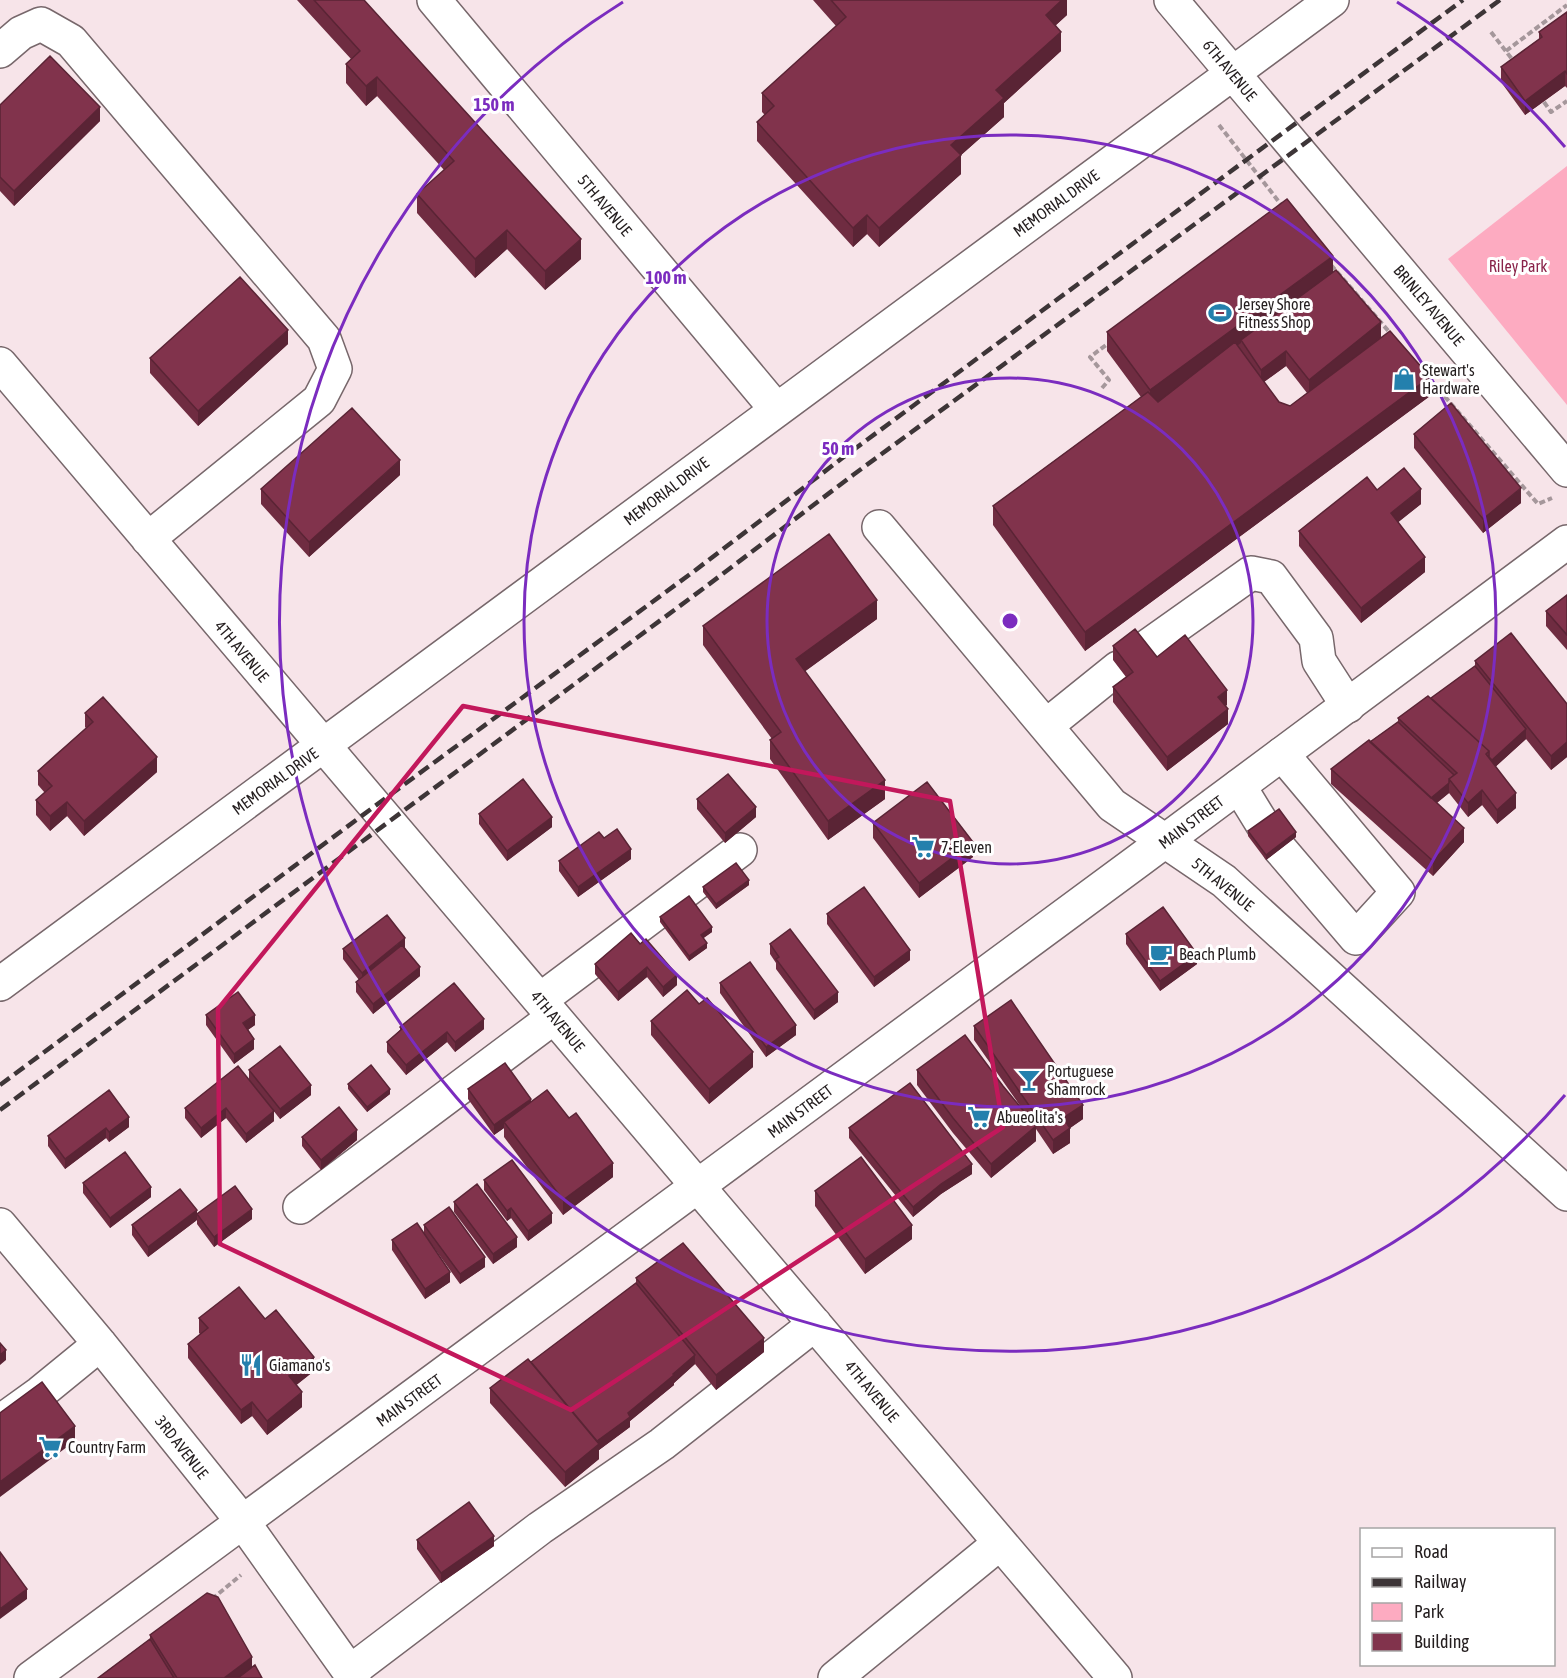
<svg xmlns="http://www.w3.org/2000/svg" width="1567" height="1678" viewBox="0 0 1567 1678" font-family="'Asap Condensed',sans-serif">
  <rect width="100%" height="100%" fill="#f7e4e9"/>
  <path fill="#fdabc1" d="M1567,166V405L1448,259Z"/>
  <g fill="none" stroke-linecap="round" stroke-linejoin="round">
    <g stroke="#77676b" stroke-width="36">
      <path id="minor" d="M434,0L776,409
        M1171,0L1567,470
        M0,51L21,33L41,24L71,41L324,339L335,369L319,400L148,539
        M0,364L1115,1678
        M879,527L1112,805L1224,881L1567,1194
        M1141,651L1251,573L1271,577L1316,638L1319,661L1348,706
        M1046,726L1118,668
        M1239,786L1263,825
        M1280,849L1356,938L1398,892L1282,754
        M0,984L1332,0
        M540,1000L740,850
        M300,1207L554,1017
        M0,1225L100,1344L243,1522L354,1678
        M0,1422L40,1393L100,1344
        M350,1672L540,1528L662,1444L815,1324
        M835,1678L1000,1543"/>
    </g>
    <g stroke="#77676b" stroke-width="36">
      <path id="major" d="M31,1678L1138,861L1567,542"/>
    </g>
    <path stroke="#a5979b" stroke-width="4" stroke-dasharray="6 3" stroke-linecap="butt" d="M1491,32L1515,63
      M1506,51L1567,5
      M1544,102L1551,112L1567,101
      M1219,125L1283,207
      M1331,265L1391,334
      M1427,376L1538,504L1552,498
      M1102,388L1109,380L1090,357L1110,342
      M212,1599L241,1575"/>
    <use href="#minor" stroke="#fff" stroke-width="33"/>
    <use href="#major" stroke="#fff" stroke-width="33"/>
    <path stroke="#3d3537" stroke-width="4.5" stroke-dasharray="12 6" stroke-linecap="butt" d="M0,1085L375,806L693,572L841,459L1463,0
      M0,1110L704,588L853,475L1500,0"/>
  </g>
  <path fill="#6f2c41" fill-rule="evenodd" d="M297,0H364L581,259L545,290L507,249L475,278L417,213V194L444,170L377,96L366,106L346,83V64L351,59Z
    M813,0H1067V15L1056,25L1061,51L1004,103V117L961,155V174L879,247L867,234L853,247L757,141V122L765,115L762,112V93L836,26Z
    M1567,12V88L1565,86L1525,115L1501,82V67L1539,39V32Z
    M0,105L100,121L14,206L0,191Z
    M1333,272L1381,337L1430,396L1085,651L993,525V506L1141,397L1107,351V332ZM1286,366L1307,393L1290,406L1279,402L1264,382Z
    M288,344L198,426L150,373V358Z
    M1414,434L1521,503L1483,533L1414,448Z
    M400,475L309,557L261,504V489Z
    M1377,490L1421,504L1398,522L1425,572L1361,623L1299,546V531Z
    M1567,595V650L1546,626V611Z
    M877,619L805,671L885,799L828,840L770,759V740L772,739L703,645V626Z
    M1113,646L1157,657L1227,705L1225,706L1228,724L1167,771L1113,702V687L1126,677L1113,660Z
    M1475,661L1567,704V757L1551,770L1526,739L1495,767L1516,808L1497,824L1482,805L1468,817L1449,793L1437,803L1464,842L1433,876L1331,784V769L1398,722V718L1431,698L1475,666Z
    M85,713L157,772L84,836L67,816L50,831L36,815V800L45,793L38,785V771L86,728L85,727Z
    M697,799L756,817L725,843L697,809Z
    M479,814L552,827L507,861L479,824Z
    M873,823L973,857L919,898L873,838Z
    M1248,831L1296,837L1266,860L1248,836Z
    M604,838L631,859L578,897L559,871V861Z
    M749,885L716,909L703,892V887Z
    M827,914L910,960L874,987L827,924Z
    M660,917L712,932L703,938L707,948L689,961L660,922Z
    M631,933L677,985L663,997L647,977L618,1001L595,974V964Z
    M1126,934L1197,964L1160,991L1126,944Z
    M770,944L838,1002L814,1020L776,969V963L770,954Z
    M405,948L420,976L373,1014L356,992V982L359,980L343,959V949Z
    M720,983L796,1035L766,1057L720,993Z
    M206,1015L255,1025L248,1030L254,1049L234,1064L206,1025Z
    M651,1021L753,1067L709,1104L651,1035Z
    M974,1026L1083,1119L1070,1128V1143L1053,1154L1036,1129V1141L991,1178L953,1133L917,1085V1070L1003,1086L1023,1110L974,1040Z
    M400,1027L484,1029L455,1052L447,1042L406,1075L387,1052V1042L400,1030Z
    M238,1066L274,1121L246,1143L226,1118L201,1138L185,1118V1108Z
    M249,1070L311,1095L280,1119L249,1080Z
    M348,1084L390,1094L367,1112L348,1089Z
    M468,1089L531,1102L613,1177L563,1215L504,1137V1128L494,1135L468,1099Z
    M109,1090L129,1127L109,1142L106,1138L65,1169L48,1146V1136Z
    M849,1128L972,1174L941,1194L913,1217L849,1138Z
    M302,1137L357,1140L321,1170L302,1146Z
    M484,1180L552,1223L528,1241L511,1218L507,1221L484,1190Z
    M83,1183L151,1197L110,1228L83,1193Z
    M815,1191L912,1239L865,1274L815,1206Z
    M454,1202L517,1247L493,1264L454,1212Z
    M197,1214L252,1219L214,1247L197,1224Z
    M197,1220L148,1257L132,1235V1225Z
    M424,1225L485,1267L460,1284L432,1245L450,1282L425,1299L392,1250V1240L424,1234Z
    M636,1278L764,1352L716,1390L695,1364L674,1383V1385L630,1421V1427L599,1450V1459L565,1487L490,1403V1388L531,1362L636,1283Z
    M199,1318L265,1319L314,1371L296,1385L302,1407L267,1435L252,1416L241,1424L188,1358V1344L200,1334L199,1333Z
    M417,1540L494,1546L441,1583L417,1549Z
    M150,1635L252,1668L262,1678H98L150,1639Z"/>
  <path fill="#5a2435" d="M1062,0H1067V15L1046,34V15Z
    M1061,32V51L1004,103V117L951,164V145L996,90Z
    M1565,71V86L1525,115V101Z
    M377,77V96L366,106V86Z
    M100,107V121L14,206V191Z
    M961,155V174L879,247V228Z
    M867,215V234L853,247V228Z
    M507,230V249L475,278V259Z
    M581,239V259L545,290V271Z
    M1333,256V275L1241,340V343L1150,409V390Z
    M1381,322V337L1309,394V380Z
    M288,330V344L198,426V411Z
    M1286,351V366L1261,384V370Z
    M1430,377V396L1085,651V632Z
    M400,460V475L309,557V542Z
    M1521,488V503L1483,533V519Z
    M1421,489V504L1391,528V513Z
    M1425,557V572L1361,623V608Z
    M877,600V619L796,678V659Z
    M1227,690V705L1218,711V697Z
    M1228,709V724L1167,771V757Z
    M1526,729V739L1492,770V760Z
    M1567,742V757L1551,770V756Z
    M157,757V772L84,836V821Z
    M885,780V799L828,840V821Z
    M1449,783V793L1430,808V798Z
    M1482,790V805L1468,817V803Z
    M1516,793V808L1497,824V810Z
    M67,802V816L50,831V816Z
    M756,807V817L725,843V833Z
    M552,817V827L507,861V851Z
    M1464,828V842L1433,876V861Z
    M1296,832V837L1266,860V855Z
    M973,842V857L919,898V883Z
    M631,849V859L578,897V887Z
    M749,880V885L716,909V904Z
    M712,927V932L701,940V935Z
    M405,938V948L362,983V973Z
    M707,943V948L689,961V956Z
    M910,950V960L874,987V977Z
    M1197,954V964L1160,991V981Z
    M420,967V976L373,1014V1004Z
    M647,967V977L618,1001V992Z
    M677,975V985L663,997V987Z
    M838,992V1002L814,1020V1010Z
    M255,1015V1025L243,1033V1023Z
    M484,1019V1029L455,1052V1042Z
    M796,1025V1035L766,1057V1047Z
    M447,1032V1042L406,1075V1065Z
    M254,1039V1049L234,1064V1054Z
    M753,1052V1067L709,1104V1089Z
    M311,1085V1095L280,1119V1109Z
    M390,1089V1094L367,1112V1107Z
    M531,1099V1109L504,1122V1128L494,1135V1125Z
    M1083,1105V1119L1063,1133V1118Z
    M226,1108V1118L201,1138V1128Z
    M274,1111V1121L246,1143V1134Z
    M129,1117V1127L109,1142V1132Z
    M1036,1126V1141L991,1178V1164Z
    M106,1128V1138L65,1169V1159Z
    M1070,1128V1143L1053,1154V1140Z
    M357,1130V1140L321,1170V1160Z
    M613,1163V1177L563,1215V1200Z
    M972,1164V1174L941,1194L913,1217V1207L941,1184Z
    M151,1187V1197L110,1228V1218Z
    M511,1208V1218L507,1221V1211Z
    M252,1209V1219L214,1247V1237Z
    M197,1210V1220L148,1257V1247Z
    M552,1213V1223L528,1241V1231Z
    M912,1225V1239L865,1274V1259Z
    M517,1237V1247L493,1264V1254Z
    M485,1257V1267L460,1284V1274Z
    M450,1272V1282L425,1299V1289Z
    M764,1338V1352L716,1390V1375Z
    M6,1350V1360L0,1365V1355Z
    M695,1355V1364L674,1383V1385L630,1421V1427L599,1450V1459L565,1487V1472L594,1443Z
    M314,1357V1371L289,1391V1376Z
    M302,1392V1407L267,1435V1421Z
    M252,1402V1416L241,1424V1410Z
    M75,1426V1441L0,1497V1482Z
    M494,1536V1546L441,1583V1573Z
    M27,1589V1599L0,1619V1609Z
    M252,1657V1672L244,1678H224Z"/>
  <path fill="#81334c" stroke="#5a2435" stroke-width="1.5" d="M314,0H364L581,239L545,271L507,230L475,259L417,194L454,161L377,77L366,86L346,64L360,51Z
    M831,0H1062L1046,15L1061,32L996,90L1004,98L951,145L961,155L879,228L867,215L853,228L757,122L774,106L762,93L846,17Z
    M1567,12V74L1565,71L1525,101L1501,67L1542,37L1539,32Z
    M50,56L100,107L14,191L0,177V105Z
    M1287,199L1333,256L1150,390L1107,332Z
    M1336,270L1381,322L1309,380L1286,351L1261,370L1241,340Z
    M240,277L288,330L198,411L150,358Z
    M1390,331L1430,377L1085,632L993,506L1148,392L1158,402L1235,342L1279,402L1290,406Z
    M1451,403L1521,488L1483,519L1414,434Z
    M352,408L400,460L309,542L261,489Z
    M1404,468L1421,489L1391,513L1425,557L1361,608L1299,531L1367,477L1377,490Z
    M829,534L877,600L796,659L885,780L828,821L770,740L781,732L703,626Z
    M1567,595V635L1546,611Z
    M1135,629L1157,657L1185,635L1227,690L1218,697L1228,709L1167,757L1113,687L1133,672L1113,646Z
    M1511,633L1567,704V742L1551,756L1475,661Z
    M1475,666L1526,729L1492,760L1489,757V751L1431,698Z
    M1428,696L1489,751L1486,754L1516,793L1497,810L1482,790L1468,803L1449,779L1457,773L1398,718Z
    M103,697L157,757L84,821L67,802L50,816L36,800L52,786L38,771L93,722L85,713Z
    M1398,722L1454,775L1449,779V783L1431,798L1370,742Z
    M1369,740L1464,828L1433,861L1331,769Z
    M728,774L756,807L725,833L697,799Z
    M523,779L552,817L507,851L479,814Z
    M927,782L973,842L919,883L873,823Z
    M1279,809L1296,832L1266,855L1248,831Z
    M617,829L631,849L578,887L559,861L599,832L604,838Z
    M736,863L749,880L716,904L703,887Z
    M864,887L910,950L874,977L827,914Z
    M689,896L712,927L701,935L707,943L689,956L660,917Z
    M1163,907L1197,954L1160,981L1126,934Z
    M387,915L405,938L362,973L343,949Z
    M790,929L838,992L814,1010L776,959L779,957L770,944Z
    M631,933L640,944L646,939L677,975L663,987L647,967L618,992L595,964Z
    M402,945L420,967L373,1004L356,982Z
    M750,962L796,1025L766,1047L720,983Z
    M454,983L484,1019L455,1042L447,1032L406,1065L387,1042L402,1029L400,1027Z
    M687,990L699,1004L707,998L753,1052L709,1089L651,1021Z
    M238,992L255,1015L243,1023L254,1039L234,1054L206,1015Z
    M1011,1000L1083,1105L1063,1118L1070,1128L1053,1140L974,1026Z
    M965,1035L1003,1086L1036,1126L991,1164L953,1118L917,1070Z
    M280,1046L311,1085L280,1109L249,1070Z
    M505,1063L531,1099L494,1125L468,1089Z
    M371,1065L390,1089L367,1107L348,1084Z
    M238,1066L274,1111L246,1134L226,1108L201,1128L185,1108Z
    M910,1083L972,1164L941,1184L913,1207L849,1128Z
    M109,1090L129,1117L109,1132L106,1128L65,1159L48,1136Z
    M547,1090L569,1118L576,1113L613,1163L563,1200L504,1122Z
    M339,1107L357,1130L321,1160L302,1137Z
    M125,1152L151,1187L110,1218L83,1183Z
    M861,1157L912,1225L865,1259L815,1191Z
    M512,1160L552,1213L528,1231L511,1208L507,1211L484,1180Z
    M477,1184L517,1237L493,1254L454,1202Z
    M235,1186L252,1209L214,1237L197,1214Z
    M180,1189L197,1210L148,1247L132,1225Z
    M449,1207L485,1257L460,1274L424,1225Z
    M417,1223L450,1272L425,1289L392,1240Z
    M683,1243L764,1338L716,1375L636,1278Z
    M636,1283L695,1355L673,1374L674,1375L628,1413L630,1417L597,1441L531,1362Z
    M239,1287L265,1319L276,1310L314,1357L289,1376L302,1392L267,1421L252,1402L241,1410L188,1344L208,1328L199,1318Z
    M0,1343L6,1350L0,1355Z
    M528,1359L599,1444L565,1472L490,1388Z
    M42,1382L75,1426L0,1482V1413Z
    M469,1502L494,1536L441,1573L417,1540Z
    M0,1552L27,1589L0,1609Z
    M207,1593L218,1597L252,1657L224,1678H177L150,1635Z
    M150,1639L174,1678H98Z
    M255,1665L262,1678H238Z"/>
  <path fill="none" stroke="#c2185b" stroke-width="4.5" stroke-linejoin="round" d="M463,706L950,801L1003,1127L571,1410L220,1244L218,1009Z"/>
  <g fill="none" stroke="#7b2cbf" stroke-width="3">
    <circle cx="1010" cy="621" r="243"/>
    <circle cx="1010" cy="621" r="486"/>
    <path d="M1565 1095A730 730 0 1 1 623 2M1397 2A730 730 0 0 1 1565 147"/>
  </g>
  <defs>
    <g id="stadium-bare" transform="scale(1.8)"><path d="M0-5a6.5 5 0 1 0 0 10a6.5 5 0 1 0 0-10ZM-3.5-1.8h7v3.6h-7Z" fill="#2480ad" stroke="#fff" stroke-width="2.5" paint-order="stroke"/></g>
    <g id="shop-bare" transform="scale(1.8)"><path d="M-5-2.5h2.3a2.7 3.5 0 0 1 5.4 0H5L5.5 6h-11ZM-1.5-2.5h3a1.5 2.3 0 0 0-3 0Z" fill="#2480ad" stroke="#fff" stroke-width="2.5" paint-order="stroke"/></g>
    <g id="supermarket-bare" transform="scale(1.8)"><path d="M-6-5.5h2.5l.6 2H6L4.5 2H-2.5L-4.4-4H-6ZM-1.5 3.2a1.3 1.3 0 1 0 .1 0ZM3 3.2a1.3 1.3 0 1 0 .1 0Z" fill="#2480ad" stroke="#fff" stroke-width="2.5" paint-order="stroke"/></g>
    <g id="cafe-bare" transform="scale(1.8)"><path d="M-5.5-4.5H6V0H3Q3 3.5 0 3.5H-2.5Q-5.5 3.5-5.5 0ZM3-3.2v2h1.7v-2ZM-6 4.5H4V6H-6Z" fill="#2480ad" stroke="#fff" stroke-width="2.5" paint-order="stroke"/></g>
    <g id="bar-bare" transform="scale(1.8)"><path d="M-6-5H6L.8 .8V4.5H3.5V6h-7V4.5H-.8V.8Z" fill="#2480ad" stroke="#fff" stroke-width="2.5" paint-order="stroke"/></g>
    <g id="restaurant-bare" transform="scale(1.8)"><path d="M-5-6h1v4h1v-4h1v4h1v-4h1v5L-1.5 .5V6h-2V.5L-5-1ZM5-6V6H3V1.5H1.5Q1.5-4 5-6Z" fill="#2480ad" stroke="#fff" stroke-width="2.5" paint-order="stroke"/></g>
  </defs>
  <g fill-rule="evenodd">
    <use href="#stadium-bare" x="1220" y="313"/>
    <use href="#shop-bare" x="1404" y="379"/>
    <use href="#supermarket-bare" x="923" y="847"/>
    <use href="#cafe-bare" x="1161" y="954"/>
    <use href="#bar-bare" x="1029" y="1080"/>
    <use href="#supermarket-bare" x="979" y="1117"/>
    <use href="#restaurant-bare" x="251" y="1365"/>
    <use href="#supermarket-bare" x="50" y="1447"/>
  </g>
  <g text-anchor="middle" stroke-width="6" stroke-linejoin="round" paint-order="stroke">
    <g font-size="16" fill="#231d1e" stroke="#fff">
      <text transform="translate(1230 70) rotate(50)" y="6">6TH AVENUE</text>
      <text transform="translate(1056 203) rotate(-36)" y="6">MEMORIAL DRIVE</text>
      <text transform="translate(605 205) rotate(50)" y="6">5TH AVENUE</text>
      <text transform="translate(1429 305) rotate(50)" y="6">BRINLEY AVENUE</text>
      <text transform="translate(666 491) rotate(-37)" y="6">MEMORIAL DRIVE</text>
      <text transform="translate(242 651) rotate(50)" y="6">4TH AVENUE</text>
      <text transform="translate(275 781) rotate(-36)" y="6">MEMORIAL DRIVE</text>
      <text transform="translate(1191 822) rotate(-37)" y="6">MAIN STREET</text>
      <text transform="translate(1223 884) rotate(39)" y="6">5TH AVENUE</text>
      <text transform="translate(558 1021) rotate(50)" y="6">4TH AVENUE</text>
      <text transform="translate(800 1111) rotate(-37)" y="6">MAIN STREET</text>
      <text transform="translate(872 1391) rotate(50)" y="6">4TH AVENUE</text>
      <text transform="translate(409 1400) rotate(-36)" y="6">MAIN STREET</text>
      <text transform="translate(182 1447) rotate(52)" y="6">3RD AVENUE</text>
    </g>
    <g font-size="16" fill="#892249" stroke="#fff">
      <text x="1518" y="272">Riley Park</text>
    </g>
    <g font-size="16" fill="#231d1e" stroke="#fff" text-anchor="start">
      <text x="1238" y="310">Jersey Shore<tspan x="1238" dy="18">Fitness Shop</tspan></text>
      <text x="1422" y="376">Stewart's<tspan x="1422" dy="18">Hardware</tspan></text>
      <text x="941" y="853">7-Eleven</text>
      <text x="1179" y="960">Beach Plumb</text>
      <text x="1047" y="1077">Portuguese<tspan x="1047" dy="18">Shamrock</tspan></text>
      <text x="997" y="1123">Abueolita's</text>
      <text x="269" y="1371">Giamano's</text>
      <text x="68" y="1453">Country Farm</text>
    </g>
  </g>
  <circle cx="1010" cy="621" r="9" fill="#7b2cbf" stroke="#fff" stroke-width="3"/>
  <g font-size="18" text-anchor="middle" font-weight="bold" fill="#7b2cbf" stroke="#fff" stroke-width="6" stroke-linejoin="round" paint-order="stroke">
    <text x="494" y="111">150 m</text>
    <text x="666" y="284">100 m</text>
    <text x="838" y="455">50 m</text>
  </g>
  <rect x="1360" y="1528" width="195" height="138" fill="#ffffff" stroke="#a7a5a5" stroke-width="1.5"/>
  <rect x="1372" y="1548" width="30" height="9" fill="#ffffff" stroke="#a7a5a5" stroke-width="1.5"/>
  <text x="1414" y="1558" font-size="18" fill="#231d1e">Road</text>
  <rect x="1372" y="1578" width="30" height="9" fill="#3d3537" stroke="#a7a5a5" stroke-width="1.5"/>
  <text x="1414" y="1588" font-size="18" fill="#231d1e">Railway</text>
  <rect x="1372" y="1603" width="30" height="18" fill="#fdabc1" stroke="#a7a5a5" stroke-width="1.5"/>
  <text x="1414" y="1618" font-size="18" fill="#231d1e">Park</text>
  <rect x="1372" y="1633" width="30" height="18" fill="#81334c" stroke="#a7a5a5" stroke-width="1.5"/>
  <text x="1414" y="1648" font-size="18" fill="#231d1e">Building</text>
</svg>
